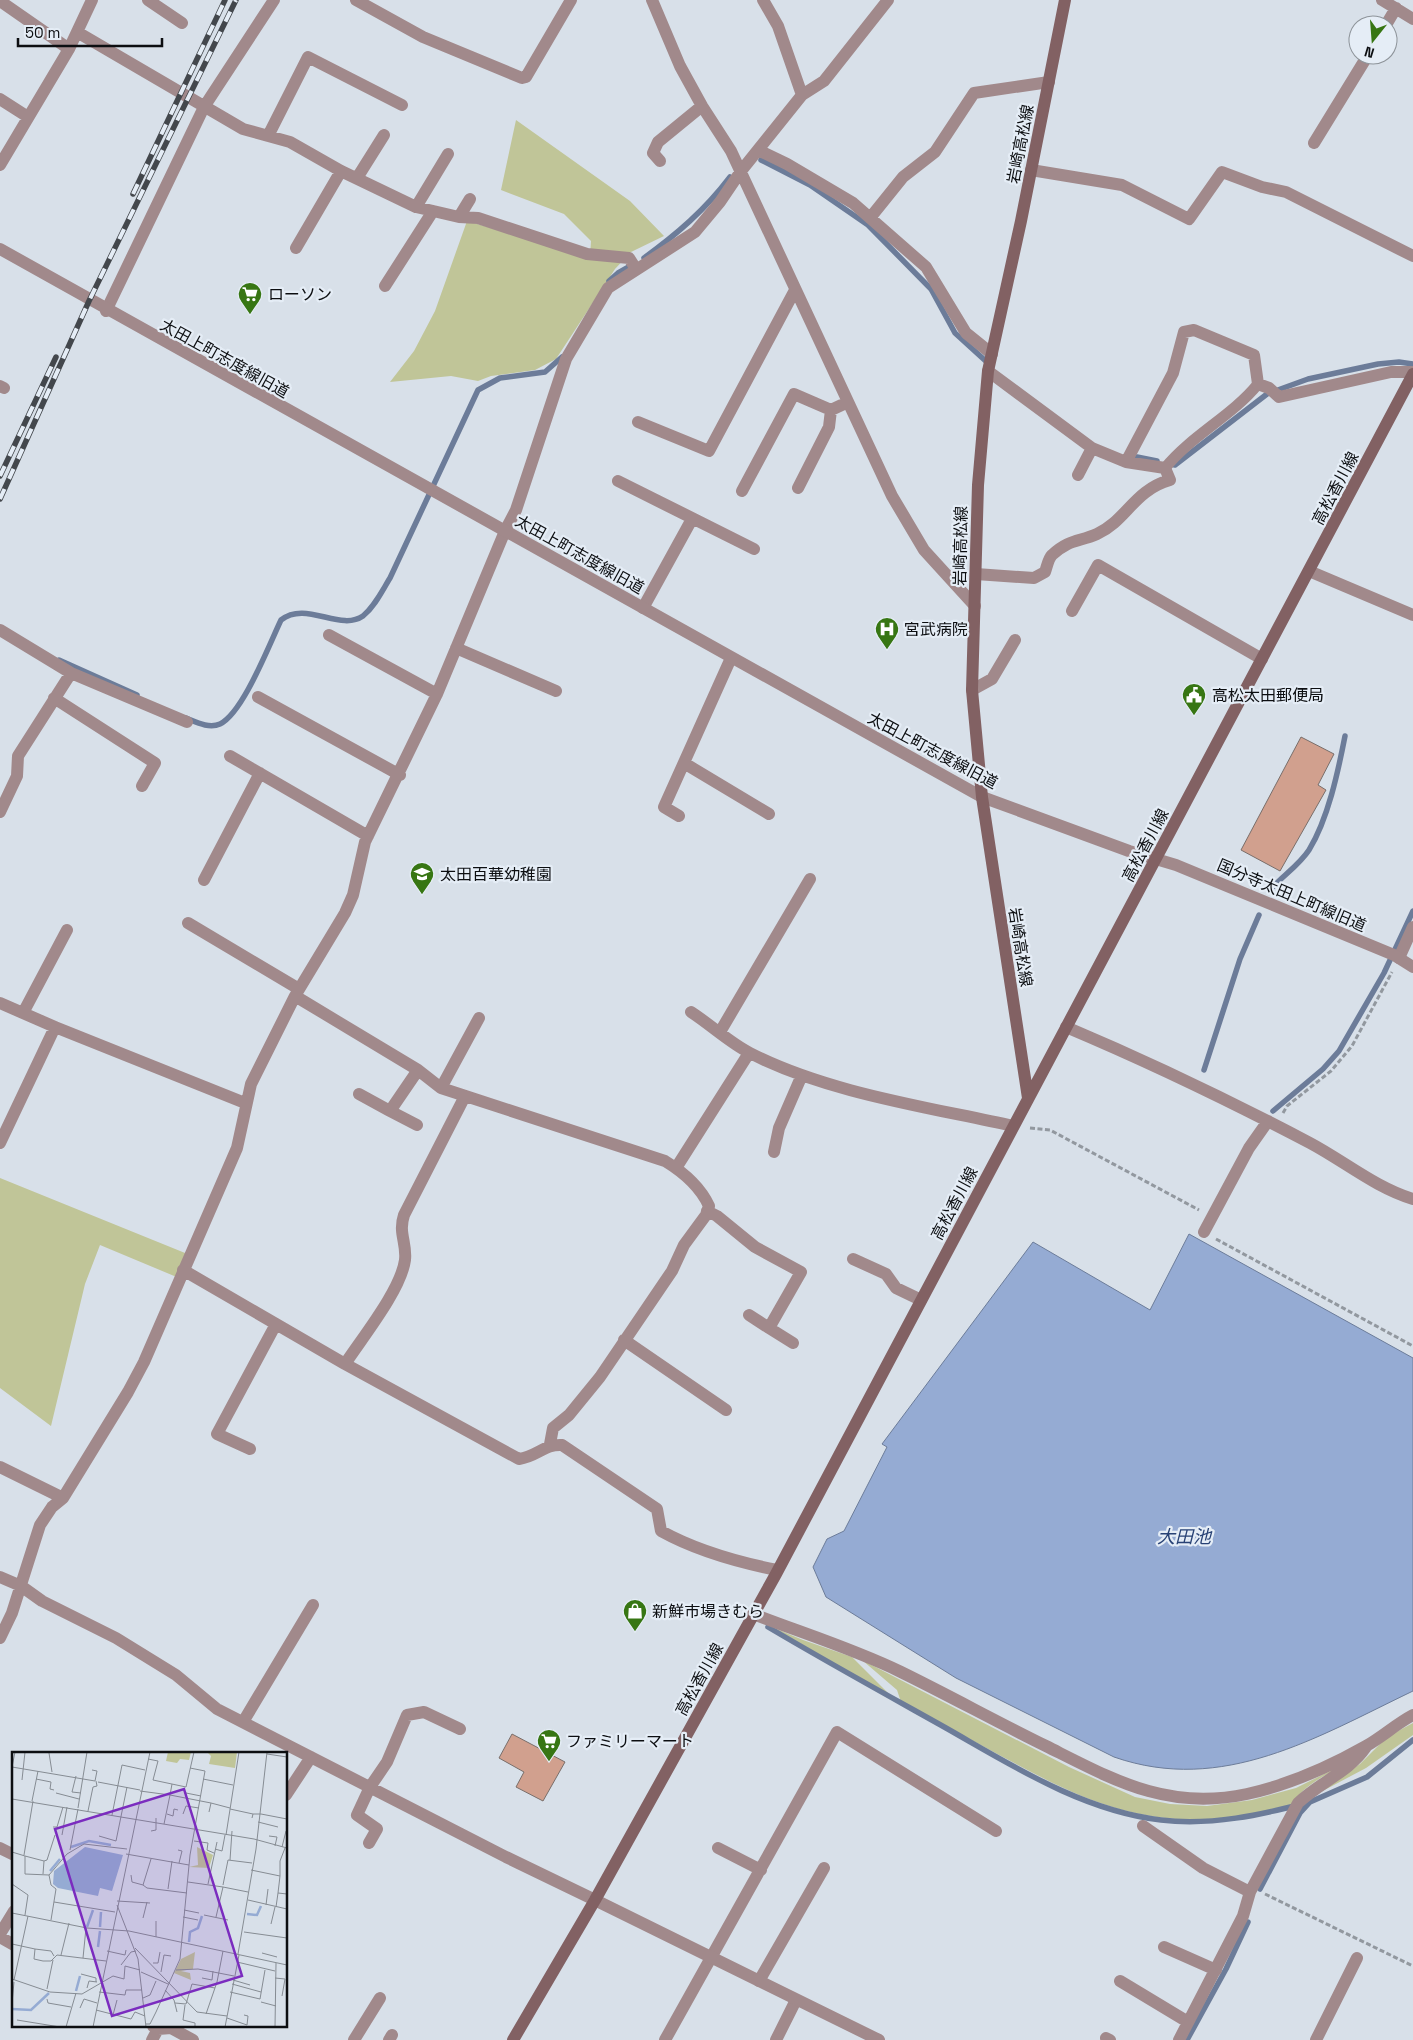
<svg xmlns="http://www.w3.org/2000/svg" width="1413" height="2040" viewBox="0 0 1413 2040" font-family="'Space Grotesk','Noto Sans JP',sans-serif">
  <rect width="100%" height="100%" fill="#d8e0e9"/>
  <path fill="#c0c598" d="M516,120L630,201L664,236L631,252L615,269L556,359L535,370L491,376L478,381L451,376L390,382L414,351L435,311L467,221L590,257L591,241L564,214L501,190Z
    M0,1178L190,1255L179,1278L100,1245L85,1284L51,1426L0,1388Z
    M772,1627L803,1640L852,1657L892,1697Z
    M862,1660L1069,1767L1135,1797L1170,1804L1207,1806L1252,1800L1296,1788L1352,1760C1335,1770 1299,1787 1292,1805C1262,1811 1232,1820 1202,1820C1121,1820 1070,1793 1001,1756C968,1738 934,1720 901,1702L897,1690Z
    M1413,1723V1735L1366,1768L1317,1794L1360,1764L1387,1737Z"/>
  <path fill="#95abd3" stroke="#6c7c99" d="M1189,1234L1413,1358V1691C1317,1737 1223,1795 1114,1757L956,1678L826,1597L813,1567L827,1539L844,1531L887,1447L882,1444L1033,1242L1150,1310Z"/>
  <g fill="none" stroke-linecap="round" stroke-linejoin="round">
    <path stroke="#6c7c99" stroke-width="5.5" d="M761,160L810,185L868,225L931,289L955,333L989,364
      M644,258C677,234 705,210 730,177
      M609,281L618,273L634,264
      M1137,457L1157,461
      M1171,464L1175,465L1267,394L1308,379L1378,364L1399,362L1413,364
      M59,660L137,695
      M186,718C196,722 209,729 220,724C243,713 269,645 281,620C306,600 340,632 363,616C375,606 382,591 390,578L478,390L500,378L545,372L562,357
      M1273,887C1284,875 1300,864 1309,850C1328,819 1338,772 1345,736
      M1204,1070L1240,959L1259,915
      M1273,1111L1323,1069L1339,1051L1384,973L1413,911
      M768,1627C827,1662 887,1695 946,1728C1013,1766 1083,1811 1161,1820C1211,1826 1261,1815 1310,1802
      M1260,1889L1300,1813L1310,1802L1367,1777L1413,1740
      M1187,2040L1226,1969L1248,1922"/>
  </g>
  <path fill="#d1a08e" stroke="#796e6a" d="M1301,737L1334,754L1318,785L1326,790L1280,871L1241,850Z
    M512,1734L565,1762L543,1801L516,1787L524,1772L499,1758Z"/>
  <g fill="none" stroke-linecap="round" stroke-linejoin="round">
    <path stroke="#92989f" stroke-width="3" stroke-dasharray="5 2.5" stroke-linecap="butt" d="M1283,1113L1287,1106L1331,1071L1352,1046L1392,972
      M1030,1128L1050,1130L1199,1210
      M1216,1239L1413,1346
      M1265,1894L1413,1966"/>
    <path stroke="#a1898b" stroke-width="11" d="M1165,468C1192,435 1232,416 1258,384"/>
    <path stroke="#a1898b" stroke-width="12" d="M148,0L182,23
      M356,0L423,37L522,78L526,77L571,0
      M652,0L680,66L702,106L731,151L892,496L924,550L975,606
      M763,0L778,26L802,95
      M1382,0L1413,19
      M0,1L69,49
      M1386,25L1396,8
      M77,32L243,129L290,142L341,171L416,207L459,217L478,218L587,254L629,258L636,269
      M0,99L28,117
      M268,136L308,57L402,105
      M1314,143L1368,55
      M758,150L787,164L853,203L926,267L966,333L992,354
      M660,161L653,153L658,142L702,106
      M0,165L69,49L92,0
      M1031,170L1122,185L1189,219L1222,172L1262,187L1286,192L1413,256
      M357,178L384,135
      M416,207L448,154
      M459,217L470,199
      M870,218L903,177L935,152L974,93L1049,82
      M296,248L341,171
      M385,286L433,211
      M106,311L204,107L274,0
      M0,386L4,388
      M638,422L709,451L795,290
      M1126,462L1173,373L1184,332L1194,330L1254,355L1258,384L1269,388L1279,397L1391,372H1413
      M1078,475L1092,448
      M618,481L754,549
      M798,488L829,427L831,410
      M742,491L794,394L831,410L848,402
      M1309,571L1413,615
      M976,574L1034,578L1045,572C1047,567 1048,559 1052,555C1069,539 1079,542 1097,534C1126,521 1134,490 1170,480L1165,468L1126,462L1092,448L988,371
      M643,608L692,519
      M1072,611L1098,565L1262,659
      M0,630L71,673L187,722
      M329,635L437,694
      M456,648L556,691
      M972,690L992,679L1015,640
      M258,697L400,775
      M54,698L155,763L142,786
      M230,756L368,836
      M684,763L769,814
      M0,812L17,776L18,756L71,673
      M679,816L664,807L731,658
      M204,880L260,773
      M188,923L299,989
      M1399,958L1413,927
      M295,996L418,1070L441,1088L665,1161C683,1172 700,1186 709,1206L706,1215L684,1245L672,1271L600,1377L569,1415L553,1428L550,1444
      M0,1003L55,1027L245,1103
      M691,1012C711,1025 730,1043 750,1053C828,1093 928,1107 1013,1126
      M23,1013L67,930
      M1066,1027C1149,1062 1230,1101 1310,1143C1344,1161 1376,1188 1413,1199
      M720,1032L810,879
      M441,1088L479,1018
      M359,1094L390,1111L418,1070
      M390,1111L417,1125
      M0,1143L55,1027
      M774,1152L779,1128L802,1075
      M676,1168L749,1053
      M707,1211L717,1216L755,1247L801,1272L769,1328L793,1343
      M1204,1232L1249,1148L1268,1121
      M853,1259L886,1274L896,1288L921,1300
      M183,1270L345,1364L519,1459C538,1456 544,1444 562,1445L657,1509L661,1531C697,1551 737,1562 777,1570
      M749,1315L769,1328
      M624,1340L726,1410
      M345,1364C362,1338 401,1290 405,1260C407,1243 398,1233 404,1215L464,1098
      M250,1449L217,1434L276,1324
      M0,1467L63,1498
      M0,1577L21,1586L42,1601L116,1638L176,1675L217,1709L506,1857L595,1900
      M753,1614C802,1633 854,1649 901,1672C950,1696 997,1722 1046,1746C1114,1780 1167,1811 1247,1794C1288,1785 1329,1767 1366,1746C1382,1737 1396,1724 1413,1715
      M0,1638L12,1613L40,1525L52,1507L63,1498L128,1392L144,1362L237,1148L251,1084L295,996L345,913L353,895L365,842L437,694L505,531L516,510L566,359L608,288L695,232L720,202L741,171L802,95L824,81L888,0
      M243,1722L313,1605
      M286,1795L311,1757
      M1143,1826L1203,1868L1250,1892
      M369,1843L377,1829L357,1815L370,1787L387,1762L407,1715L424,1712L460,1729
      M0,1848L14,1855
      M718,1848L761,1870
      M0,1934L14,1911
      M0,1937L14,1945
      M1164,1947L1216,1970
      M759,1981L824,1868
      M1120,1981L1188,2022
      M159,2026L158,2029L171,2028L193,2040
      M1106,2038L1110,2040
      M152,2040L158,2029L153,2026
      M354,2040L380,1998
      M389,2040L392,2035
      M665,2040L837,1732L996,1831
      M776,2040L796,2000
      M1179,2040L1243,1916L1250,1892L1298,1803C1320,1782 1349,1772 1366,1747
      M1316,2040L1357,1958"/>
    <path stroke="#a1898b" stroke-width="12" d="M0,249L982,797L1129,851L1176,865L1394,955L1413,967
      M595,1900L879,2040"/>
    <path stroke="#826163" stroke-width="12" d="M1028,1098L982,797L972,690L978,485L988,371L1021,221L1065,0
      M513,2040L595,1900L776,1574L1413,374"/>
    <g stroke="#43474c" stroke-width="5.5">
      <path id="rail" d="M133,194L225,0
        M0,476L56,357
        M0,499L89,301L236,0"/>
    </g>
    <use href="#rail" stroke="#e5edf6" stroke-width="4" stroke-dasharray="11" stroke-linecap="butt"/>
  </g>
  <defs>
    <g id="supermarket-pin" transform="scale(1.25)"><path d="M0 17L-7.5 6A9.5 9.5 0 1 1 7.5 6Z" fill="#377613" stroke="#e5edf6"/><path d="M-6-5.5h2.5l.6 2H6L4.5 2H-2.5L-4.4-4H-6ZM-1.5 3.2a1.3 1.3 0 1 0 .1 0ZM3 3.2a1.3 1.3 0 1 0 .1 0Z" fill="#fff"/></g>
    <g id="hospital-pin" transform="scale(1.25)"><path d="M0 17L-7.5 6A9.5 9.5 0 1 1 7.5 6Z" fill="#377613" stroke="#e5edf6"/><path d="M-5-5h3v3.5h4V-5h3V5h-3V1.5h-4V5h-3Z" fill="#fff"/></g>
    <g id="civic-pin" transform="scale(1.25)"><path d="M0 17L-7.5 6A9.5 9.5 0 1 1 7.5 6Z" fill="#377613" stroke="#e5edf6"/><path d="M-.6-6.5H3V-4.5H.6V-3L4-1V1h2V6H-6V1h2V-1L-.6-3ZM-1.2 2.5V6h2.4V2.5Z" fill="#fff"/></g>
    <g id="school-pin" transform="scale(1.25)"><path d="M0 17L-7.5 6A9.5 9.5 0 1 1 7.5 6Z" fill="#377613" stroke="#e5edf6"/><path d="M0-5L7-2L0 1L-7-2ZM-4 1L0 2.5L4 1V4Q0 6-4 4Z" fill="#fff"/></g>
    <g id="shop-pin" transform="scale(1.25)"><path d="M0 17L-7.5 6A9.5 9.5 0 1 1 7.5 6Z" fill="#377613" stroke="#e5edf6"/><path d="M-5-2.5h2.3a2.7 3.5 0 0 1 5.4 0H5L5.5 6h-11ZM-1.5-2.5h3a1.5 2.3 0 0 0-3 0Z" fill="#fff"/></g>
  </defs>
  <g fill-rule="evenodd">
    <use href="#supermarket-pin" x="250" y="294"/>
    <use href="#hospital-pin" x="887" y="629"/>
    <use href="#civic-pin" x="1194" y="695"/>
    <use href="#school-pin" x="422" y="874"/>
    <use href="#shop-pin" x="635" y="1611"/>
    <use href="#supermarket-pin" x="549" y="1741"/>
  </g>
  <g text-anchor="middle" stroke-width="4.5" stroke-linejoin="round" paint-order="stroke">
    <g font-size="16" fill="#0c0e11" stroke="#e5edf6">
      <text transform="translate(1020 144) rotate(-79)" y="6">岩崎高松線</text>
      <text transform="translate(225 358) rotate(29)" y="6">太田上町志度線旧道</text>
      <text transform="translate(1335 488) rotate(-62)" y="6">高松香川線</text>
      <text transform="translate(960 546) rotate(-89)" y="6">岩崎高松線</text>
      <text transform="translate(580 554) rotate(29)" y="6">太田上町志度線旧道</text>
      <text transform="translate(933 750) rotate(28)" y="6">太田上町志度線旧道</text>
      <text transform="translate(1145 845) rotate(-62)" y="6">高松香川線</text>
      <text transform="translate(1292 895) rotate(23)" y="6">国分寺太田上町線旧道</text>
      <text transform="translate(1021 947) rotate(81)" y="6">岩崎高松線</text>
      <text transform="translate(954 1203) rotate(-62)" y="6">高松香川線</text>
      <text transform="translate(699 1679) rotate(-61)" y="6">高松香川線</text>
    </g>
    <g font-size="16" fill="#0c0e11" stroke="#e5edf6" text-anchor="start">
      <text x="268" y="300">ローソン</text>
      <text x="904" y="635">宮武病院</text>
      <text x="1212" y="701">高松太田郵便局</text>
      <text x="440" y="880">太田百華幼稚園</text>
      <text x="652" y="1617">新鮮市場きむら</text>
      <text x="566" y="1747">ファミリーマート</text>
    </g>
    <g font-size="18" font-style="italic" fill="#284275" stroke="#e5edf6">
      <text x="1184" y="1543">大田池</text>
    </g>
  </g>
  <g transform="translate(12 1752)">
    <rect width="275" height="275" fill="#d8e0e9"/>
    <path d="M156,0H179L177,8L168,7L165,11L154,9ZM195,0H225L223,16L197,12L199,4ZM185,95L201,103L197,116L177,115L186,113ZM183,200L181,217L169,219L178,221L179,228L162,221L169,207Z" fill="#c0c598"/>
    <path d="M73,95L111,103L100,139L88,136L86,144L46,136L41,132L42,119Z" fill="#95abd3"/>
    <path fill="none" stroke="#95abd3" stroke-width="2.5" d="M59,95L77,89L99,93M38,119L48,107M235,162L245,163L249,154M75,175L81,158M88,175L89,160M177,190L178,180L186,176L190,164M86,195L88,179M64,239L68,224M0,257L19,258L37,241"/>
    <path fill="none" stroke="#868c93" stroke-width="1" d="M37,1L40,20M255,2L275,5M136,7L146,9L141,28L174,35L182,0M0,15L83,29L85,19L80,18M0,15L3,0M64,24L60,40L69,41M24,27L39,30L38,37L42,38M191,27L221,33M10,28L13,0M86,30L128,38M160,32L158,43L199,51L197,60M128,39L158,43L152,72M44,41L67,47M174,41L189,44M0,47L242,87L275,96M20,49L26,19M199,51L218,56M66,56L75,0M218,57L241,62M76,59L81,35L85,34L84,29M155,62L161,64L162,57L166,58M171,62L174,54L187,56M100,63L110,13L133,18M240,66L241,62H249L275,67M246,70L266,75M41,75H45L51,55M139,79L144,78V66M50,83L55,55M214,83L227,0M87,84L104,89L115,35M257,84L265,85L263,94M182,89L196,91L195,98L202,101M270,95L274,79M203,97L210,99L213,83M58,98L66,57M166,98L170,99L167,111M0,100L13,104V122L37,123M114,102L177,113M12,103L21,49M13,104L32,109L31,122M218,108L220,79M32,109L35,108L43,83M239,118L268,124L266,141M119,123L120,130L131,133M268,124V109L273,96M176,130L211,135M0,132L16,143L13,163M196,132L205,90M211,133L216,108L240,111M135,136L175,141M135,136L131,133L139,107M156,137L160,109M236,148L275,157M105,149L138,151M42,150L103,160M105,153L126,207L134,275M254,153L256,137M264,155L266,141L275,142M172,158L187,161M0,161L75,176L117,179L275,213M192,163L216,168M171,165L186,168M204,165L211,135L236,140M131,166L135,150M39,168L44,137L39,133L37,123L55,102L72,92L115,97M259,172L263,155M232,180L275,186M144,185V169M0,192L23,197L22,207L31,209H39L45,203L94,209M123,196L185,260L215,264M23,197L39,199L42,204M95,199L113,203L114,198M250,201L265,205M226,202L244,97L255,0M49,203L57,171M71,206L74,176M225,210L263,219M141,211H146L148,200M109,213L119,200L124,199M113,214L128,218M164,218L186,217L222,224M129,220L156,232M149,220L152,203L159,204M69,222L84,226V230M190,226L200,228L201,219M263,226L273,227L270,244M0,227L38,240L70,242L101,224L112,227L113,214M2,228L16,164M221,228L238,233M220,232L249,240M75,236L77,229L85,230M35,237L41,208M153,238L162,248L165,260M87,240L113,243L114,238H130M218,240L248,247L253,218M131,246L138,243L144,229M35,247L36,251L59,255M249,250L264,254M0,251L2,230M163,251L174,252L180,232L203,236M173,253L171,268L183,271V275M68,256L72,247L85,251M84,258L119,267L123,260L133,264M194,262L205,230L211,199M101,263L105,248M215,266L235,273L236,264L232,263M5,268L48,275M134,272H138L144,260L168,207L178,103L193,19L178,16M54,275L64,241M81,275L138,0M213,275L227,203M263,275L264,211"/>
    <path fill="#7b2cbf" fill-opacity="0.15" stroke="#7b2cbf" stroke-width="2.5" d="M172,37L230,224L100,264L43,77Z"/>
    <rect width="275" height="275" fill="none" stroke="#0c0e11" stroke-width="2.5"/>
  </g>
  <g transform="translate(1373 40) rotate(197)"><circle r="24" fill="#e5edf6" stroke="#8e949a"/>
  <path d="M0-4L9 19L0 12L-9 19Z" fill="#377613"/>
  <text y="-8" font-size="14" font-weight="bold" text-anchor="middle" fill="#0c0e11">N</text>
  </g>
  <path d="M18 38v8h144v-8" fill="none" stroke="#0c0e11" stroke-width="2.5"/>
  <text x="25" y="38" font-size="15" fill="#0c0e11" stroke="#e5edf6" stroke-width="4" paint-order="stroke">50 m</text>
</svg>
